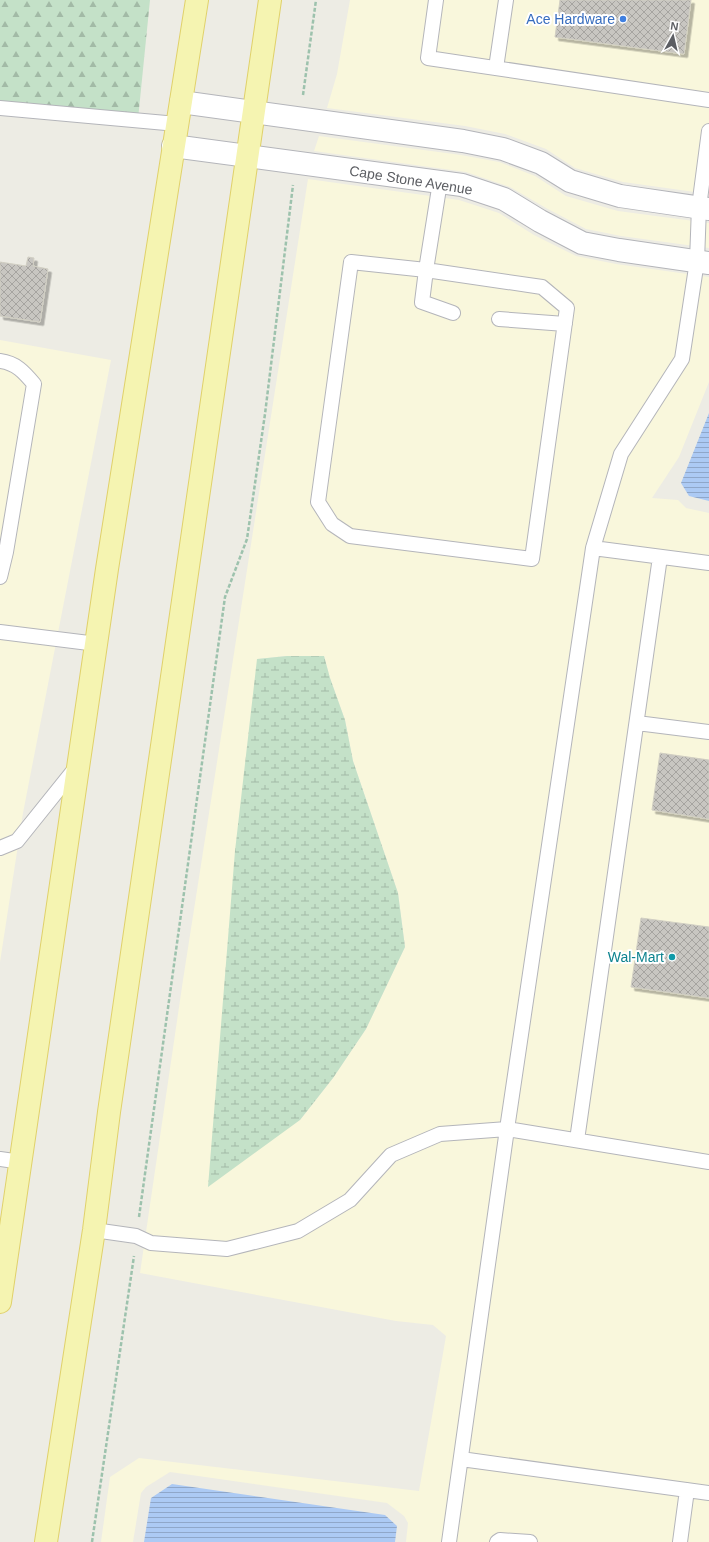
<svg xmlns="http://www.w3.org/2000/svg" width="709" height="1542" viewBox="0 0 709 1542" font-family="Arial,sans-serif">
  <defs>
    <pattern id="forest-firs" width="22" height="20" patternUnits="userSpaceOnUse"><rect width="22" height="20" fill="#c4e1c8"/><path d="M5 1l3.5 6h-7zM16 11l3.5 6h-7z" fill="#a2baa6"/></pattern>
    <pattern id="wetland-marsh" width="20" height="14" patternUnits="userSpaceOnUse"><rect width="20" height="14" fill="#c4e1c8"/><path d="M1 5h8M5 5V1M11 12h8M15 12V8" fill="none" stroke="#a2baa6"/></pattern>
    <pattern id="water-rules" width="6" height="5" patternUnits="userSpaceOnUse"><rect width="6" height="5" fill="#accaf4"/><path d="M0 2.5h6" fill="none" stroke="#8fa7c9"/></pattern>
    <pattern id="building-cross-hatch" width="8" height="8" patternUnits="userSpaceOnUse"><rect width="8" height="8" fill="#c8c6c1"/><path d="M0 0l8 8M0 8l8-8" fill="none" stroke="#a6a4a0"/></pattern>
    <filter id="shadow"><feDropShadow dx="3.5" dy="3.5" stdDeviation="0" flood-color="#0004"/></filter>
  </defs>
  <rect width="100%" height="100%" fill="#edece4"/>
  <path fill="#f9f7dc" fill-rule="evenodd" d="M350,0H709V194L623,182L575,168L546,149L505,134L465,126L327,108L337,74Z
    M319,136L461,155L499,162L535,176L566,196L618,211L709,223V248L621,236L586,229L546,208L510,187L466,172L314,151Z
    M308,179L459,200L499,213L534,235L576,256L616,264L709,277V382L679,457L652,498L678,500L686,508L709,513V1542H406L408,1523L404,1516L387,1503L170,1472L146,1487L141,1493L133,1542H101L110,1477L139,1458L419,1491L446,1336L433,1325L396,1321L140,1273L183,980ZM287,656H324L330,678L345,720L353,761L398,893L405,947L366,1029L333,1078L300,1120L258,659Z
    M0,340L111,360L23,813L0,962Z"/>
  <path fill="url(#forest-firs)" d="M0,0H150L138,119L0,101Z"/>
  <path fill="url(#wetland-marsh)" d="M287,656H324L330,678L345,720L353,761L398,893L405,947L366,1029L333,1078L300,1120L208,1187L235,851L257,659Z"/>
  <path fill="url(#water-rules)" d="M709,413V501L689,496L681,483Z
    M172,1484L385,1515L397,1526L395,1542H144L151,1498Z"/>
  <path fill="url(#building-cross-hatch)" stroke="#d1cfc3" filter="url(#shadow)" d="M560,0H691L684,54L555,37Z
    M28,257L34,258L33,266L48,269L40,322L0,316V262L26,266Z
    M660,753L709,760V819L652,810Z
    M641,918L709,927V998L631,987Z"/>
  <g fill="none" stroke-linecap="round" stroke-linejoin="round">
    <g stroke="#b4b5ba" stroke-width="16">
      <path id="lane" d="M436,0L428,58L709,100
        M496,68L506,0
        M0,108L177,124
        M440,182L426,270L351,262L318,502L332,524L350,536L532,559L567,308L542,287L426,270L422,302L453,313
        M499,319L565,324
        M0,361C16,363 24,372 34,384L6,552L0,577
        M593,548L621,454L682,359L697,261L699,207L709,131
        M0,632L97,644
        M637,723L709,732
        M0,848L17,841L78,765
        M577,1140L660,557
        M0,1159L21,1162
        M94,1230L136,1236L151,1243L227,1249L298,1231L350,1200L391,1155L440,1134L507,1129L709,1162
        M461,1459L709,1493
        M449,1542L507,1129L593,548L709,563
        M497,1542L500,1540L530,1542
        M680,1542L687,1490"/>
    </g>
    <g stroke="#b4b5ba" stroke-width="24">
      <path id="street" d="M181,102L463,141L503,149L541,163L570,181L620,196L709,209
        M173,146L462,185L504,199L540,221L582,243L619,250L709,263"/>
    </g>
    <g stroke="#e0d16a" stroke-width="24">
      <path id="primary" d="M0,1302L107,569L197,0
        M46,1542L94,1230L109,1112L270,0"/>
    </g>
    <path stroke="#9dc2ad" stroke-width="2.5" stroke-dasharray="4 2" stroke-linecap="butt" d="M303,95L316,0
      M139,1217L225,597L247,539L265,414L293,185
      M92,1542L134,1256"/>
    <use href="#lane" stroke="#fff" stroke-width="14"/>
    <use href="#street" stroke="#fff" stroke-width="22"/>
    <use href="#primary" stroke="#f5f4b1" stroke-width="22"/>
  </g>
  <circle fill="#3f7fe0" stroke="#fff" stroke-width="1.5" cx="623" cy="19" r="4"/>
  <circle fill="#0f9aa8" stroke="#fff" stroke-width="1.5" cx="672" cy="957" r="4"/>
  <g text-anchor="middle" stroke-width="4" stroke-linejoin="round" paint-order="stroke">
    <g font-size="14" fill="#366cbe" stroke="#fff" text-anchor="end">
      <text x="615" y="24">Ace Hardware</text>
    </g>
    <g font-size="14" fill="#5c5e63" stroke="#fff">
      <text transform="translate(411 180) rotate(9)" y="5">Cape Stone Avenue</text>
    </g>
    <g font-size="14" fill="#0d838f" stroke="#fff" text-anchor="end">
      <text x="664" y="962">Wal-Mart</text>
    </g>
  </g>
  <g transform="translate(673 36) rotate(8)" stroke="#ffffff" stroke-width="3" paint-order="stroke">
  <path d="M0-3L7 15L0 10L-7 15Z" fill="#5c5e63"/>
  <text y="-6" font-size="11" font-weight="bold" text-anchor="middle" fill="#5c5e63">N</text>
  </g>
</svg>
